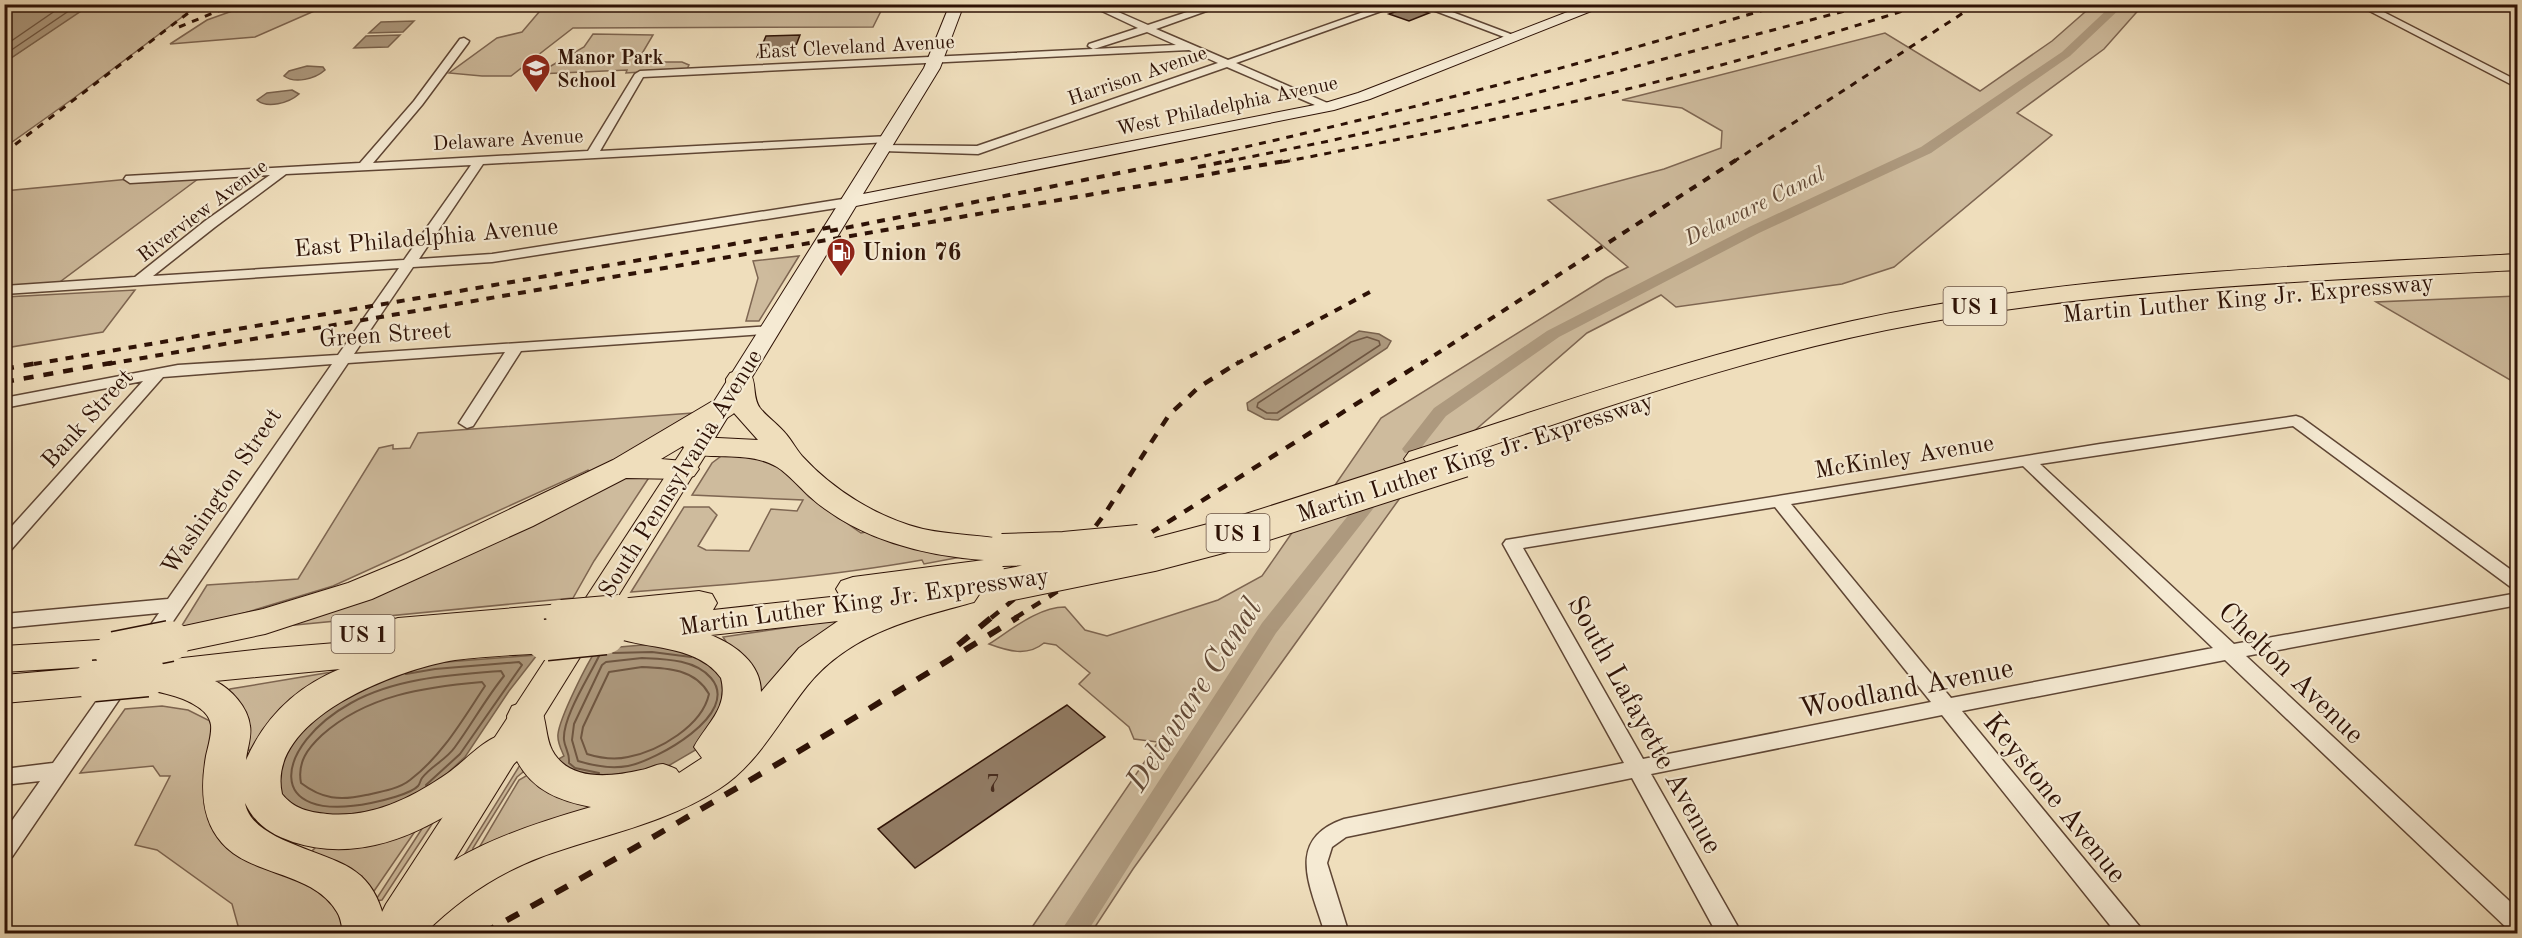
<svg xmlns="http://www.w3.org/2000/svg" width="2522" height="938" viewBox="0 0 2522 938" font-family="'Old Standard TT',serif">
  <rect width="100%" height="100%" fill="#efdebc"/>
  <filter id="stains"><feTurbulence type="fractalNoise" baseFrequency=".00333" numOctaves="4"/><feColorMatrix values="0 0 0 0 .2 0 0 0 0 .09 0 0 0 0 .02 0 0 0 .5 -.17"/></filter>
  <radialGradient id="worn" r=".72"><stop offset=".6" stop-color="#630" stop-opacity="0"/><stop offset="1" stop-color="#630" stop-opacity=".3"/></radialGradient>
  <path fill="#cebb9d" stroke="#7e6652" stroke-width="1.5" d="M90,4L198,5L74,98L5,147V62Z
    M249,5H328L255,37L170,44L207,20Z
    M545,5V4L884,5L873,27L573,28L511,76H482L449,73L497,38L522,32Z
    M2093,5H2143L2104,49L2017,113L2052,135L1894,267L1842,284L1676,307L1661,295L1587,333L1405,491L1133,869L1091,933H1028L1158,742L1134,739L1129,727L1079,684L1090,673L1056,645L1044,643C1027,657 1008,651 989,644C1011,630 1038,607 1065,607L1085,630L1107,636L1218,600L1262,576L1296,527L1309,523L1381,418L1606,278L1628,267L1548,200L1664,169L1721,148L1722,131L1682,108L1622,100L1885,33L1980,91L2052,41Z
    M593,34L653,35L637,62H682L689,65L687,69L626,73L627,70L537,74L584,47Z
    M202,176L53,287L5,289L4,191L130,179Z
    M799,256L759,321H746L758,278L753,261Z
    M135,290L103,332L5,348V297Z
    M2517,296V384L2376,302Z
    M693,413L592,473L588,470L333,586L238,615L181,627L207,585L298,579L379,448L393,445V449L410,448L418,433Z
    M724,454L754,455L782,469L809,497L861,533L866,532L961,557L924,564L922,560C826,577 729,585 631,592L684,507H709L717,515L698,546L706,550L749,551L771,509L797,511L803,500L692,495L712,463Z
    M650,476L594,561L573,598L244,630L617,477Z
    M857,617L763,699L723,637Z
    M344,670L257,749L242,751L229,691L230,689Z
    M162,706L188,710L210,721L216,740L208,802L332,893L348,924L340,927L341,933H240L232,904L157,850L135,845L170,776H160L153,766L80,773L125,709Z
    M520,765L528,768L517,777L473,848L472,860H461Z
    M531,773L603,803L483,854L480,846L519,780Z
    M436,818L382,900L375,901L427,821Z
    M418,827L372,894L362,876L310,853L316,847Z"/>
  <path fill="#ad997e" stroke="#7a634e" stroke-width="1.5" d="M5,4H90V5L5,62Z
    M414,21L403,32L369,33L381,22Z
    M400,35L388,47L354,48L366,36Z
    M307,66L323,67L325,70C315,79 295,84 284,76L289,71Z
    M292,90L299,94C289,103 267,109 257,100L267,93Z
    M1359,331L1379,334L1391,341L1387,348L1278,420L1265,419L1248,410L1247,403Z
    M642,645L673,647L720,667L731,700L699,748L656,773L631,780L571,774L557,760L564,756C561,749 557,742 558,734C560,717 587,663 597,649Z
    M537,655L509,691L465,757L416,802L333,821L291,806L280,794V754L292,734L357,684L434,663Z"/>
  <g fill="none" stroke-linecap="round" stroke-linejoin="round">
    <path stroke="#6e5642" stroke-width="1.5" d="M4,46L65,4
      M4,55L79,4
      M1367,337L1379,341L1380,345L1277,413H1267L1257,407L1258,403L1351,342Z"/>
    <path stroke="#6e5642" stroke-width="2" d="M613,653L652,652L691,657
      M599,656C589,677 562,718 564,740C565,749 570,753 569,763L575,768L599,773
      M642,658C664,659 695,659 711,678C742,714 655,761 628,766C611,769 594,766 578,761L572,740L574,724L602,665L606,662Z
      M642,667C668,668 695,669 709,694C702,726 659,751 628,757C615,760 600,758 587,754L581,738L583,727L609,672Z
      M501,671L504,676C486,698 472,724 455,747C446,760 431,766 422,778C420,781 420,784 418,786C411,794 381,801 371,803C261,825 275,745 351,703C396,678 450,675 501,671Z
      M406,674L435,669L519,662L522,665L460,754L426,785
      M482,682L485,686C463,719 442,756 410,780C399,789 380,792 366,795C340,801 322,799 301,783C297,762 308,748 322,735C367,695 425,687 482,682Z"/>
    <path fill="#ad997e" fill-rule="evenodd" d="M2113,4H2125L2070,56L1931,153L1759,233L1559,337L1446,416L1417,453H1405L1402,449L1434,408L1547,331L1749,227L1921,147L2062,52Z
      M1374,490L1381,492L1383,496L1276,633L1086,934H1059L1262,623L1367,492Z"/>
  </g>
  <path fill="#927c65" stroke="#2e1206" stroke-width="1.5" d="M1409,7L1429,13L1409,21L1389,14Z
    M800,35L792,56L757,57L766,36Z
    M1067,705L1105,737L915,868L878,829Z"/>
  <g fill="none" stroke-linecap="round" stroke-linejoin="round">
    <g stroke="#5e4534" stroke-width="3">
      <path id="street" d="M1087,4H1100L1148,25L1211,4H1226L1156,29L1228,60L1386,4H1401L1236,63L1332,105V109H1324L1227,67L978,154L883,151L877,148L883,145L977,146L1218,63L1189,50L643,77L600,151L889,136L895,139L889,142L483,164L419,259L492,254L849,198L855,202L849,206L492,262L413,267L354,354L772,326L777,327L779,330L777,333L521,351L473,426L467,428L459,423L505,352L348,363L157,645L150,647L143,645L140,640L159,613L4,628V614L168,599L332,364L163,377L10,551L4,553V535L143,381L4,408V398L178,365L338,355L399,268L4,294V286L135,277L205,221L270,175L130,183L124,179L126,176L360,163L414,101L460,39L464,38L469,41L468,43L422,105L373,163L588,151L635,74L640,71L1093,49L1088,46L1089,44L1138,28ZM1147,32L1176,45L1093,49L1097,48ZM471,165L404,260L153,276L215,227L286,174Z
        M1417,4H1431L1521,38L1512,40Z
        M2356,4H2368L2518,81V88Z
        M2296,416L2302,418L2518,575V590L2512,588L2293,426L2040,464L2234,644L2518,593V605L2246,656L2518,909V934L2510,931L2225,660L1962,711L2140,927L2144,934H2117L1942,715L1651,774L1742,934H1717L1632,778L1346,837L1332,847L1327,863L1349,934H1325C1312,889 1283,840 1344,819L1624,763L1503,544L1506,540L2100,444ZM2023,466L2213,648L1951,698L1791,504ZM1775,507L1931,702L1643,759L1523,548Z
        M120,676L127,678L130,683L127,688L12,857L4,859V832L40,781L4,785V769L53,763L113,678Z"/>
    </g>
    <g stroke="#2e1206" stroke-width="2">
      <path id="secondary" d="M950,4H964L940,68L863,194L1325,103L1358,93L1588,4H1609L1370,99L1334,110L856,206L710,446L706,451L698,453L690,451L686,446L924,68Z"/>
    </g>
    <g stroke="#2e1206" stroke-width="2">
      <path id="primary" d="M698,438L707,440L711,446L412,928L399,933L386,928L380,916L386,904L685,446L689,440Z"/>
    </g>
    <g stroke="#2e1206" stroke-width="2">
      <path id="highway" d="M2518,254V270C2319,280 2119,288 1923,323C1755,353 1593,411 1431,466L1420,469L1409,466L1404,459L1409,452C1578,397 1747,338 1923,307C2119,272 2319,265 2518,254Z
        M740,370L750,373C757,383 752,397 760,408C767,417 778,424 786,434C792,441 796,449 802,456C833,490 878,518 923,529C953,536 985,534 1014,542L1019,550L1014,558L1010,559L1016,561L1021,569L1016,577L974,585L980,593L974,602C912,619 850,633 807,686C779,721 758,764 719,789C665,824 601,835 541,857C496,874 458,900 424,934H343C342,927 341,918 337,912C313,871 252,877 222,843C200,819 201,785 206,756C208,747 212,734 211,725C210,717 204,711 198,707C179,694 155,692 134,686L128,676L134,666L147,662L262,649L385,639L380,631L385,622L398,618L562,604L575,607L580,616L575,625L554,629L559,631L564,640L559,649L546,653C516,655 485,656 455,660C398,669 265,719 282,794C294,809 309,812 327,814C372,818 412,798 448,773C464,762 490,732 509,734L507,716L512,706L526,701L540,706C547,720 545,736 552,750C569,782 611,777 641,770C648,769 656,764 663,764C667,765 672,767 676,769L679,773L702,758L694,747C707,723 729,708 721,678C699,647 655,649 623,640L618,631L623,623L606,620L601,611L606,602L619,599L699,591L712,594L717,603L713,610L840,596L836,589L841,581L853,577L984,560C927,556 867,541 821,506C807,496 790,475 777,467C750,451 716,460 687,453L683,446L661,459L694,462L699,469L694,476L683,479L626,478L533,526L372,599L265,634L170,654L157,650L152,641L157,632L263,609L348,583L406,559L613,460L711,402L727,400L726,379L730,373ZM734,413L758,440L698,437L733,414ZM916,592L899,597L898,595ZM838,621L799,648L761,692C761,663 735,645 711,635ZM340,669C296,687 265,717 246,760C247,749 252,736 250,726C248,707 231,689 215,681ZM517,761C533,791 560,801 591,807C508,831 447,853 383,915C379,899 370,882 356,872C328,850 252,842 245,803C256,825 270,834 293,842C376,869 459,815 517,761Z
        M115,639L128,643L133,652L128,661L115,665L4,672V646Z
        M94,667L107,671L113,681L107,691L94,695L4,703V675Z"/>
    </g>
    <use href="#street" fill="#f5ead3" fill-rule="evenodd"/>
    <use href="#secondary" fill="#f5ead3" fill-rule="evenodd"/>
    <use href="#primary" fill="#efdebc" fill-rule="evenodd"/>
    <use href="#highway" fill="#efdebc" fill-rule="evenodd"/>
    <path stroke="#2e1206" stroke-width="3" stroke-dasharray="7 7" stroke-linecap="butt" d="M179,27L235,4
      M4,153L200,4
      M1177,162C1382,118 1584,64 1784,4
      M1225,162L1329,141L1509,100L1871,4
      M1283,162C1412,137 1541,111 1668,79C1755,57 1840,31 1925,4
      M1733,162L1977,4"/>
    <path stroke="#2e1206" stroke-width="4" stroke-dasharray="8 8" stroke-linecap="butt" d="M1198,167L1233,160
      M830,231L1184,160
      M34,364L838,226
      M108,364L1291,160
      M1236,364L1370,292
      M1421,364L1736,160"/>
    <path stroke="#2e1206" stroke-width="4.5" stroke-dasharray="10 10" stroke-linecap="butt" d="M4,369L43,362
      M4,382L117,362
      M991,618L1082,544L1104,515L1169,415L1199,387L1239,362
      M1015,618L1423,362"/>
    <path stroke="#2e1206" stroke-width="6" stroke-dasharray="14 14" stroke-linecap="butt" d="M958,645L992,617
      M482,934C664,833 842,727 1018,617"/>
    <g stroke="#2e1206" stroke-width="34" stroke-linecap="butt">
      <path id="highway-bridge-far1" d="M1002,550L1064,548L1139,541
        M1007,585L1153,555L1248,530L1463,461
        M562,616L619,611"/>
    </g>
    <g stroke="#2e1206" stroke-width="43" stroke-linecap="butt">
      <path id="highway-bridge" d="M546,640L605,634
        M115,652L170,641
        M94,681L147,676"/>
    </g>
    <use href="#highway-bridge-far1" stroke="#efdebc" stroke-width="32"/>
    <use href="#highway-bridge" stroke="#efdebc" stroke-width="40"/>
  </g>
  <defs>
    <g id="school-pin" transform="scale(1.5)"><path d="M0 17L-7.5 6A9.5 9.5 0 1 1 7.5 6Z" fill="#8f2418" stroke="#f5ead3"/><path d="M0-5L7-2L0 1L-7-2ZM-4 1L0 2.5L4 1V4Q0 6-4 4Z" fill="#fff"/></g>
    <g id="fuel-pin" transform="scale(1.5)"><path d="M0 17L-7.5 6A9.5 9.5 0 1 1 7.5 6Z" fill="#8f2418" stroke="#f5ead3"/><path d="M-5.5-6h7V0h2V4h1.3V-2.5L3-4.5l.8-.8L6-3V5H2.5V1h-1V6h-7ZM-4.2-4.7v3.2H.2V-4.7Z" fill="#fff"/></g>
  </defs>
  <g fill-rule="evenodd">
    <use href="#school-pin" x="536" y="68"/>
    <use href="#fuel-pin" x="841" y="252"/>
  </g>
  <g text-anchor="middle" stroke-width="4.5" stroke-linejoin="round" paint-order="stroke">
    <g font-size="20" fill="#2e1206" stroke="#f5ead3">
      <text transform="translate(856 46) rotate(-3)" y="7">East Cleveland Avenue</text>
      <text transform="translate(1137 75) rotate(-19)" y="7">Harrison Avenue</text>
      <text transform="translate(1227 105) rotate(-12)" y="7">West Philadelphia Avenue</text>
      <text transform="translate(508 139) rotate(-3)" y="7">Delaware Avenue</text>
      <text transform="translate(202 210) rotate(-37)" y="7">Riverview Avenue</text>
    </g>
    <g font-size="20" font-weight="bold" fill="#2e1206" stroke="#f5ead3" text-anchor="start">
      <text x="557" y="64">Manor Park<tspan x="557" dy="23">School</tspan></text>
    </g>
    <g font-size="22" font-style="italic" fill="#614836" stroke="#f5ead3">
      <text transform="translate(1754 205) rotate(-26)" y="8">Delaware Canal</text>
    </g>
    <g fill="#f5ead3" stroke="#6a5344" stroke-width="1.5">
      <rect x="1943.5" y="287" width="63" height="38" rx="4.5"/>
      <rect x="1206.5" y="514" width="63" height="38" rx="4.5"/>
      <rect x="331.5" y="615" width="63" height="38" rx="4.5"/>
    </g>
    <g font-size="22" font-weight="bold" fill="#2e1206">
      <text x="1975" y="314">US 1</text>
      <text x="1238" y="541">US 1</text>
      <text x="363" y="642">US 1</text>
    </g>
    <g font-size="24" fill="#2e1206" stroke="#f5ead3">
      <text transform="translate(426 237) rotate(-5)" y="8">East Philadelphia Avenue</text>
      <text transform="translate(2248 298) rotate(-5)" y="8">Martin Luther King Jr. Expressway</text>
      <text transform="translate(385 334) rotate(-4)" y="8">Green Street</text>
      <text transform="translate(87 418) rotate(-48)" y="8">Bank Street</text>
      <text transform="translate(1904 456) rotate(-9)" y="8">McKinley Avenue</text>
      <text transform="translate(1475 457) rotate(-18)" y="8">Martin Luther King Jr. Expressway</text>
      <text transform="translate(680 473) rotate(-58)" y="8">South Pennsylvania Avenue</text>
      <text transform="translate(221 491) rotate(-56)" y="8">Washington Street</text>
      <text transform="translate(864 601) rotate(-8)" y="8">Martin Luther King Jr. Expressway</text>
    </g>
    <g font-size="24" font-weight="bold" fill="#2e1206" stroke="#f5ead3" text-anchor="start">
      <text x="862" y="260">Union 76</text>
    </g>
    <g font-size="26" fill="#472c1e">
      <text x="993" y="792">7</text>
    </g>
    <g font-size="28" fill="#2e1206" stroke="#f5ead3">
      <text transform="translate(2292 672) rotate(44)" y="10">Chelton Avenue</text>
      <text transform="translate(1906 687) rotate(-11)" y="10">Woodland Avenue</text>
      <text transform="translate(1646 724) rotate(61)" y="10">South Lafayette Avenue</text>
      <text transform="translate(2056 797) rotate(51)" y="10">Keystone Avenue</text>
    </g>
    <g font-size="32" font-style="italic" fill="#614836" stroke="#f5ead3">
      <text transform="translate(1193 694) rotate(-57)" y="11">Delaware Canal</text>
    </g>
  </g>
  <rect width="2522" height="938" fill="none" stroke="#efdebc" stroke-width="24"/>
  <rect x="6" y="6" width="2510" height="926" fill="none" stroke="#2e1206" stroke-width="3"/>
  <rect x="12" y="12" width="2498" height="914" fill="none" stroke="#2e1206" stroke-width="1.5"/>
  <rect width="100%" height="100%" filter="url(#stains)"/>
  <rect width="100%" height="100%" fill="url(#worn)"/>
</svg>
